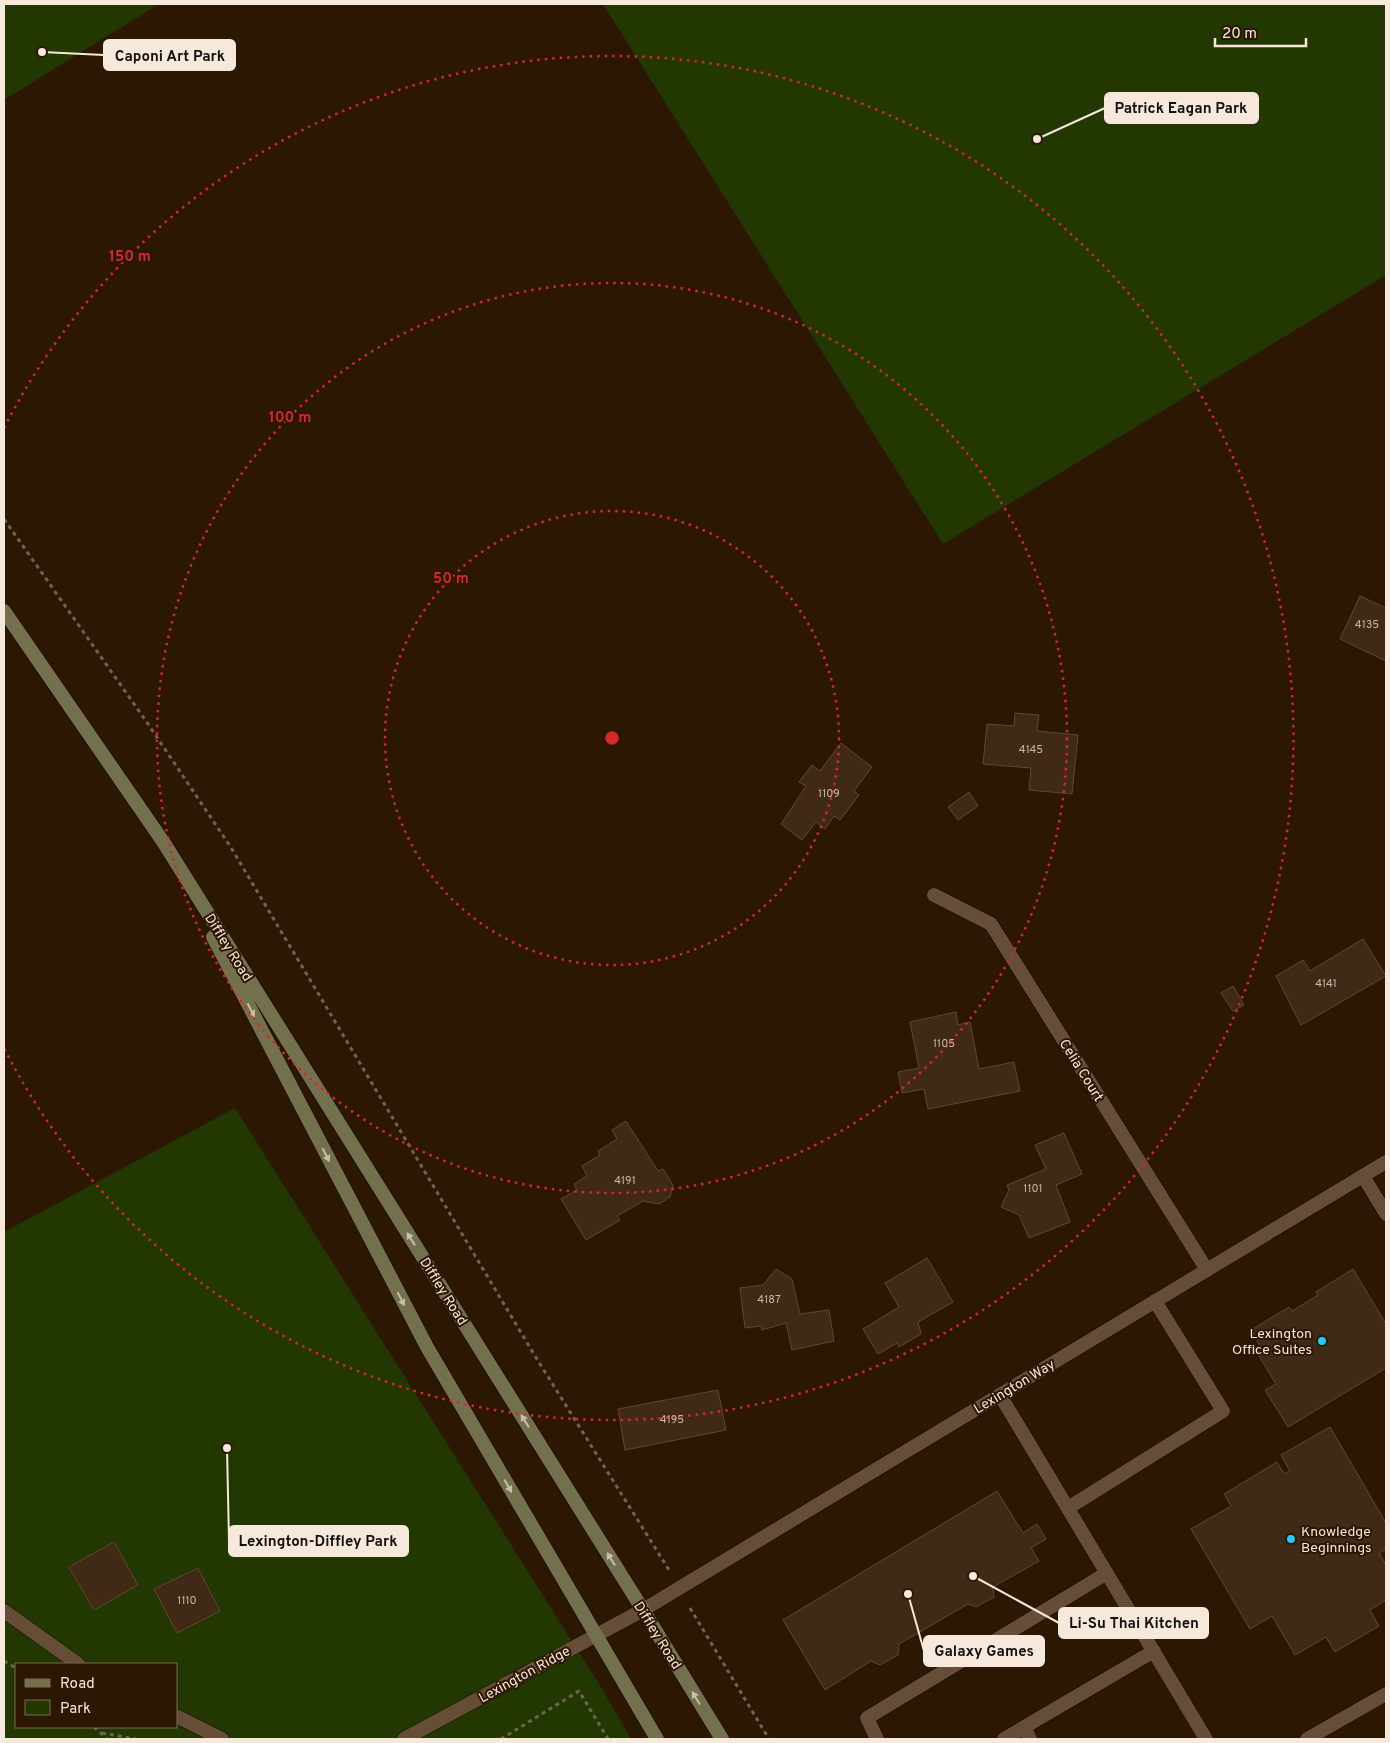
<svg xmlns="http://www.w3.org/2000/svg" width="1390" height="1743" viewBox="0 0 1390 1743" font-family="Overpass,sans-serif">
  <rect width="100%" height="100%" fill="#2b1702"/>
  <path fill="#223800" fill-rule="evenodd" d="M4,4H159L4,100Z
    M603,4H1386V275L943,544Z
    M235,1108L604,1692L631,1739H4V1232ZM16,1664H176V1727H16Z"/>
  <path fill="#402a15" stroke="#604832" d="M1360,596L1386,608V661L1340,639Z
    M1015,713L1039,715L1037,731L1078,735L1072,794L1029,790L1031,768L983,764L987,724L1014,726Z
    M841,743L872,767L854,791L859,795L840,820L834,816L825,829L816,822L802,840L781,824L806,786L799,782L812,765L820,771Z
    M969,792L978,806L958,820L948,807Z
    M1363,939L1386,976L1301,1025L1276,976L1303,960L1310,971Z
    M1233,986L1244,1005L1233,1011L1221,993Z
    M956,1012L958,1025L970,1022L979,1069L1014,1062L1020,1091L928,1109L924,1089L902,1093L898,1072L919,1068L910,1022Z
    M626,1121L658,1171L663,1169L673,1185L670,1197L659,1204L643,1201L617,1216L620,1220L586,1240L561,1199L577,1190L574,1184L587,1176L582,1166L600,1155L598,1151L617,1139L612,1130Z
    M1064,1133L1082,1174L1056,1185L1070,1222L1029,1238L1019,1215L1001,1207L1009,1190L1007,1185L1046,1169L1035,1145Z
    M927,1258L953,1302L918,1322L921,1334L899,1347L897,1343L878,1354L863,1329L899,1307L885,1283Z
    M776,1269L792,1279L800,1314L829,1310L834,1341L792,1350L786,1323L762,1330L761,1326L745,1328L740,1288L763,1285Z
    M1353,1269L1386,1324V1368L1288,1427L1265,1390L1276,1384L1259,1356L1264,1353L1251,1330L1289,1307L1292,1311L1318,1295L1316,1292Z
    M718,1390L726,1430L625,1450L618,1409Z
    M1330,1427L1386,1523V1549L1379,1553L1386,1565V1600L1370,1610L1379,1626L1335,1652L1326,1637L1295,1655L1272,1616L1250,1629L1191,1529L1231,1506L1224,1494L1277,1462L1284,1474L1290,1471L1281,1455Z
    M997,1491L1023,1533L1037,1524L1046,1539L1031,1548L1039,1561L993,1587L994,1597L976,1607L968,1604L899,1644L898,1655L880,1665L871,1661L825,1690L783,1620Z
    M114,1542L138,1585L94,1610L69,1567Z
    M198,1568L220,1611L177,1633L154,1589Z"/>
  <g fill="none" stroke-linecap="round" stroke-linejoin="round">
    <g stroke="#130300" stroke-width="15">
      <path id="service" d="M934,895L991,924L1207,1270
        M1363,1176L1386,1214
        M1000,1395L1206,1739
        M1068,1508L1223,1411L1155,1301
        M1024,1727L1030,1739
        M877,1739L867,1718L1107,1573
        M1004,1739L1154,1651
        M1307,1739L1386,1694"/>
    </g>
    <g stroke="#130300" stroke-width="15">
      <path id="minor" d="M4,1611L78,1664
        M176,1716L222,1739
        M404,1739L643,1610L1386,1162"/>
    </g>
    <g stroke="#130300" stroke-width="15">
      <path id="secondary" d="M4,611L164,843L643,1610L722,1739
        M213,937L427,1347L657,1739"/>
    </g>
    <path stroke="#746250" stroke-width="3" stroke-dasharray="4 4" stroke-linecap="butt" d="M4,519L146,721L230,846L535,1356L669,1570
      M690,1608L769,1739
      M4,1661L16,1668
      M94,1727L107,1739
      M102,1733L136,1739
      M501,1739L579,1691L608,1739"/>
    <use href="#service" stroke="#654d37" stroke-width="14"/>
    <use href="#minor" stroke="#654d37" stroke-width="14"/>
    <use href="#secondary" stroke="#73714d" stroke-width="14"/>
  </g>
  <defs><path id="oneway-solid" d="M-6-.8H1V-3.2L6.5 0L1 3.2V.8H-6Z" transform="scale(1.25)"/></defs>
  <g fill="#c8bea9">
    <use href="#oneway-solid" transform="translate(251 1010) rotate(63)"/>
    <use href="#oneway-solid" transform="translate(326 1155) rotate(63)"/>
    <use href="#oneway-solid" transform="translate(411 1239) rotate(-122)"/>
    <use href="#oneway-solid" transform="translate(401 1299) rotate(63)"/>
    <use href="#oneway-solid" transform="translate(525 1421) rotate(-122)"/>
    <use href="#oneway-solid" transform="translate(508 1486) rotate(60)"/>
    <use href="#oneway-solid" transform="translate(611 1559) rotate(-122)"/>
    <use href="#oneway-solid" transform="translate(696 1698) rotate(-121)"/>
  </g>
  <g fill="none" stroke="#d62828" stroke-width="2.5" stroke-dasharray="2.5 5">
    <circle cx="612" cy="738" r="227"/>
    <circle cx="612" cy="738" r="455"/>
    <path d="M4 428A682 682 0 1 1 4 1048"/>
  </g>
  <g fill="#25c9fe" stroke="#2b1702" stroke-width="2">
    <circle cx="1322" cy="1341" r="5"/>
    <circle cx="1291" cy="1539" r="5"/>
  </g>
  <g text-anchor="middle" stroke-width="4" stroke-linejoin="round" paint-order="stroke">
    <g font-size="11" fill="#c8b8aa">
      <text x="1367" y="628">4135</text>
      <text x="1031" y="753">4145</text>
      <text x="829" y="797">1109</text>
      <text x="1326" y="987">4141</text>
      <text x="944" y="1047">1105</text>
      <text x="625" y="1184">4191</text>
      <text x="1033" y="1192">1101</text>
      <text x="769" y="1303">4187</text>
      <text x="672" y="1423">4195</text>
      <text x="187" y="1604">1110</text>
    </g>
    <g font-size="14" fill="#f6e8db" stroke="#2b1702">
      <text transform="translate(229 947) rotate(58)" y="5">Diffley Road</text>
      <text transform="translate(1082 1070) rotate(58)" y="5">Celia Court</text>
      <text transform="translate(444 1291) rotate(58)" y="5">Diffley Road</text>
      <text transform="translate(1014 1386) rotate(-31)" y="5">Lexington Way</text>
      <text transform="translate(658 1635) rotate(58)" y="5">Diffley Road</text>
      <text transform="translate(524 1674) rotate(-29)" y="5">Lexington Ridge</text>
    </g>
    <g font-size="14" fill="#f6e8db" stroke="#2b1702" text-anchor="end">
      <text x="1312" y="1338">Lexington<tspan x="1312" dy="16">Office Suites</tspan></text>
      <text x="1301" y="1536" text-anchor="start">Knowledge<tspan x="1301" dy="16">Beginnings</tspan></text>
    </g>
  </g>
  <circle cx="612" cy="738" r="8" fill="#d62828" stroke="#2b1702" stroke-width="2.5"/>
  <g font-size="15" text-anchor="middle" font-weight="bold" fill="#d62828" stroke="#2b1702" stroke-width="4" stroke-linejoin="round" paint-order="stroke">
    <text x="130" y="261">150 m</text>
    <text x="290" y="422">100 m</text>
    <text x="451" y="583">50 m</text>
  </g>
  <path fill="none" stroke="#f6e8db" stroke-width="2" d="M42 52L104 55M1037 139L1105 108M227 1448L229 1541M973 1576L1059 1623M908 1594L924 1651"/>
  <g fill="#f6e8db" stroke="#2b1702" stroke-width="2">
    <circle cx="42" cy="52" r="5"/>
    <circle cx="1037" cy="139" r="5"/>
    <circle cx="227" cy="1448" r="5"/>
    <circle cx="973" cy="1576" r="5"/>
    <circle cx="908" cy="1594" r="5"/>
  </g>
  <g fill="#f6e8db" stroke="#f6e8db" stroke-width="2">
    <rect x="104" y="40" width="131" height="30" rx="5"/>
    <rect x="1105" y="93" width="153" height="30" rx="5"/>
    <rect x="229" y="1526" width="179" height="30" rx="5"/>
    <rect x="1059" y="1608" width="149" height="30" rx="5"/>
    <rect x="924" y="1636" width="120" height="30" rx="5"/>
  </g>
  <g font-size="15" text-anchor="middle" font-weight="bold" fill="#111">
    <text x="170" y="61">Caponi Art Park</text>
    <text x="1181" y="113">Patrick Eagan Park</text>
    <text x="318" y="1546">Lexington-Diffley Park</text>
    <text x="1134" y="1628">Li-Su Thai Kitchen</text>
    <text x="984" y="1656">Galaxy Games</text>
  </g>
  <rect width="1390" height="1743" fill="none" stroke="#f6e8db" stroke-width="10"/>
  <rect x="15" y="1663" width="162" height="65" fill="#2b1702" stroke="#7c6b59"/>
  <rect x="25" y="1679" width="25" height="8" fill="#73714d" stroke="#7c6b59"/>
  <text x="60" y="1688" font-size="15" fill="#f6e8db">Road</text>
  <rect x="25" y="1700" width="25" height="15" fill="#223800" stroke="#7c6b59"/>
  <text x="60" y="1713" font-size="15" fill="#f6e8db">Park</text>
  <path d="M1215 38v8h91v-8" fill="none" stroke="#f6e8db" stroke-width="2.5"/>
  <text x="1222" y="38" font-size="15" fill="#f6e8db" stroke="#2b1702" stroke-width="4" paint-order="stroke">20 m</text>
</svg>
